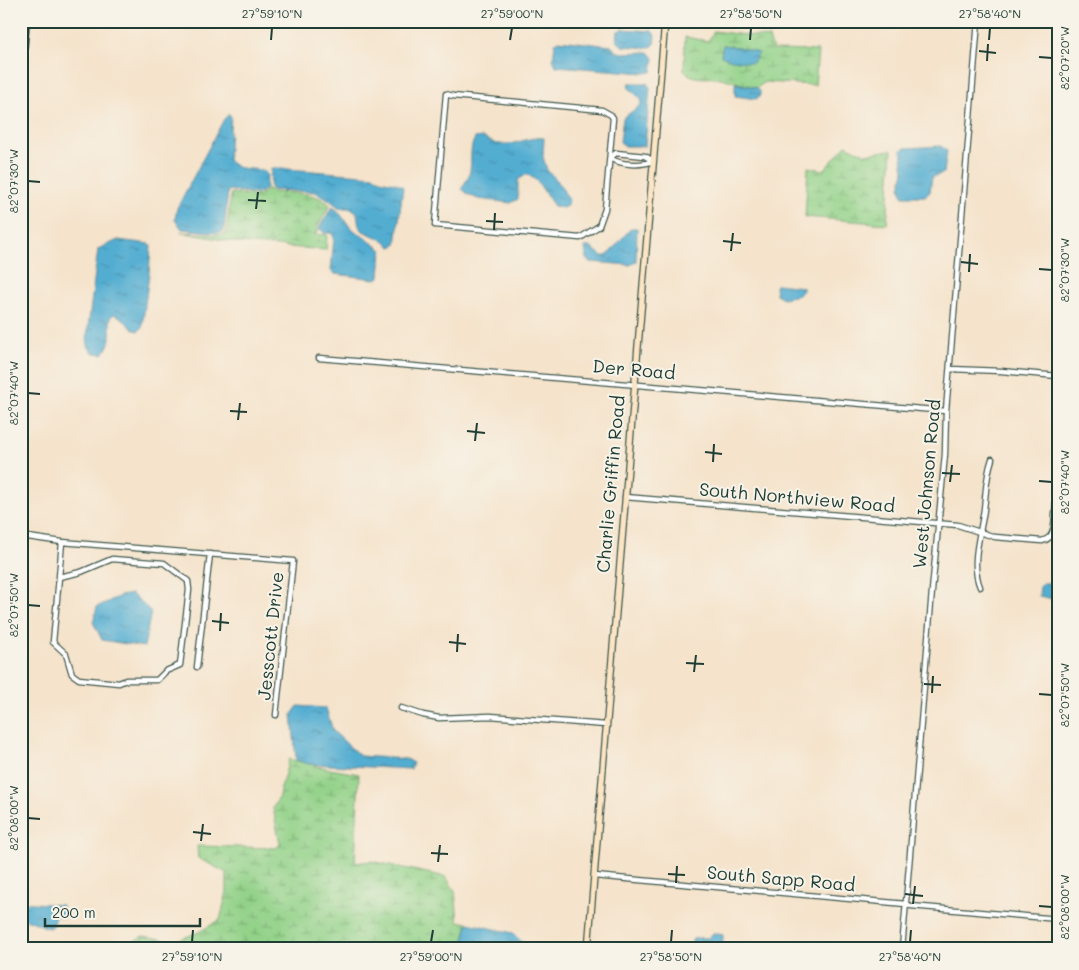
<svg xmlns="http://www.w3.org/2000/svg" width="1079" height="970" viewBox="0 0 1079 970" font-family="Mali,sans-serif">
  <defs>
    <pattern id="wetland-marsh" width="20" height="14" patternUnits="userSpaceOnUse" patternTransform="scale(1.25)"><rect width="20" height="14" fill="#93d289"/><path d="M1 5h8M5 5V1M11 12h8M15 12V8" fill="none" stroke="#77ac71"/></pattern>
    <pattern id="water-ripples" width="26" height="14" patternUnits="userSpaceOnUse" patternTransform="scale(1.25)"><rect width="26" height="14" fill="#53add1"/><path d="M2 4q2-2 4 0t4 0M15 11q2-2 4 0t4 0" fill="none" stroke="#448eaa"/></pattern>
  </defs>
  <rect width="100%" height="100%" fill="#f7f3e8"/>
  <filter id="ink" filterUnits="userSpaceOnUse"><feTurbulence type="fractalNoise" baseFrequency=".02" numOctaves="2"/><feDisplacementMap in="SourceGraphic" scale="10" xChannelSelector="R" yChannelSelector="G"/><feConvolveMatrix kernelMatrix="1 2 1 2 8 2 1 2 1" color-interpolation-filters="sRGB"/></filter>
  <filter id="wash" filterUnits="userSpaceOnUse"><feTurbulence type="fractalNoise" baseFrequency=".0096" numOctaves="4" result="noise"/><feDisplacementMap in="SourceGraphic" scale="20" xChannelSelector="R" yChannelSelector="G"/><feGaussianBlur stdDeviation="1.12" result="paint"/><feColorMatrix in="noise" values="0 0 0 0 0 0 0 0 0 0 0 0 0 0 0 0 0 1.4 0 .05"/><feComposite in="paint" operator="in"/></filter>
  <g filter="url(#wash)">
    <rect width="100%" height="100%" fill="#f5e3cb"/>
    <path fill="url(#wetland-marsh)" stroke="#59885e" fill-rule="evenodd" d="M714,31L769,38L773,50L818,51L815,85L765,82L757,88C745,85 733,81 721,78C708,76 694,82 684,70L685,37L708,41ZM723,45L738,47L758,53L721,56Z
      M846,145L865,154L892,150L887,224L805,217L808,167L824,170Z
      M269,189L272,192C294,194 313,190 330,205L317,228L319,231L314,234L327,235L326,250L239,243L180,232L218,235L226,233L231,193L258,196Z
      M289,759L330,769L359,774L355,863L371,861L446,877L455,891L458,921L468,923L463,944L465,949H128L127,945L143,936L174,941L197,933L220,920L227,892V873L198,858L197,846L276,848L280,844L273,808L278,799Z"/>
    <path fill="url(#water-ripples)" stroke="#397582" d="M623,29L652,31L655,35L654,45L649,48L623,46L617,41L618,31Z
      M559,40L612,46L615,51L622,53L649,52L654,58L652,72L645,73L556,66L553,59L555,43Z
      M723,45L738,47L759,53L753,63L732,60L721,56Z
      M629,83H647L650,88L645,146H625L620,142L623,118L641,105V99L628,87Z
      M735,83L757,88L760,91V96L756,99L735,96Z
      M229,114L231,116L228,160C242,175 256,164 267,174L266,189L257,194L228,190L224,231L218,233L182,229L175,220L177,208L224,119Z
      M482,137C487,139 494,144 500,144C515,146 528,136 544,138L543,157L547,170L557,180L569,200L568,205L563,208L554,206L537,181L527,174L518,180V199L511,203L478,199L469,195L462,189C463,184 468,180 469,175C473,162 468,150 475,138Z
      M941,146L947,151L944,173L932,177L930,192L925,196H903L900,188L904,171L901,150L905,148Z
      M276,168L374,176C383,184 395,180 403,187L396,245L391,247L385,241L363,231L359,226L357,213L354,210L348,208H340L325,197L315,192L272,190L270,187L271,169Z
      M332,207L337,210L351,228L382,250L380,277L375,279L335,274L331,271L334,237L331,233H324L319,228Z
      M631,228H637L636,262L630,265L590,262L586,259L585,247H591L602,256H607Z
      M118,240L150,244L151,246L149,274L142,328L138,331C128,328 124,316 113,314C105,326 117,336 103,354L93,353L88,346L87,336L98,249Z
      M777,284L803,287V290L799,295L783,298L776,294L775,286Z
      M1042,583H1058V600L1039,596L1040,585Z
      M131,594L138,599L151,612L144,647L102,640L93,622L97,607L120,596Z
      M298,706L326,708L333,731L360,756L406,759L413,763L411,769L309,764L296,760L292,714Z
      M21,902L62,905L63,918L57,916L54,919L53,926L48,928L21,917Z
      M468,923L513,933L524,944L522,949H465L463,944Z
      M713,933L723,935V941L720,949H691L692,940L695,938H708Z"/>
  </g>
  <g filter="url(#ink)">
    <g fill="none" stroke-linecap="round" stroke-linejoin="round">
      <g stroke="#3f564b" stroke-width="7">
        <path id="street" d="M446,94L453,96L602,110L611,115L613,118L605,209L599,226L580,238L435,225Z
          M616,153L645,156L653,161C641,166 620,165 610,158Z
          M319,358L946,411
          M950,369L1001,371L1058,376
          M625,497L958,525L995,537L1042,541C1050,539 1052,535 1054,527L1058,475
          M21,536L62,542L293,561L276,715
          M112,559L164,563L188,581L189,590L180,665L166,671L157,680H126L119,683L79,679L72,674L66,654L53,642L59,577L81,572Z
          M59,577L62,542
          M980,587C970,562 981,534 984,509C986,492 986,476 992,459
          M197,667L210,554
          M401,708L423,715L439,718L490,716L606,725
          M594,876L906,904L911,906L1058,919
          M902,949L932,591L945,454L946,411L978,21"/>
      </g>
      <g stroke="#3f564b" stroke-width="8">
        <path id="secondary" d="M588,949L665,21"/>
      </g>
      <g stroke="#3f564b" stroke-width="9">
        <path id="primary" d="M21,74L26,21"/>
      </g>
      <use href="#street" stroke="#fff" stroke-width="4.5"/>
      <use href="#secondary" stroke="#fce5c4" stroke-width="5.5"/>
      <use href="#primary" stroke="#f8bf6c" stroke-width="6"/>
    </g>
  </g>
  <path fill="none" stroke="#1f3d34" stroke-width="2" d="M271,40L272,28M510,40L512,28M750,40L751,28M989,40L990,28M979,51L996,53M1039,57L1052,58M987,61L988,44M28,181L40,182M248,200L266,201M256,209L258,192M486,221L503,222M494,230L495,213M723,241L741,243M731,251L733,233M961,262L978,264M1039,269L1052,270M969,272L970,254M28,393L40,394M230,411L247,412M238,420L240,403M467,431L485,433M475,441L477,423M705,452L722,454M713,462L714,444M942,473L960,474M1039,481L1052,482M950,482L952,465M28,605L40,606M212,621L229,623M220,631L221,613M449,642L466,644M457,652L458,634M686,663L704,664M694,672L696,655M924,684L941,685M932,693L933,676M1039,694L1052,695M28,818L40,819M193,832L211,834M201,841L203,824M431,853L448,854M438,862L440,845M668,874L685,875M676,883L677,866M905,894L923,896M913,904L915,886M1039,906L1052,907M192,942L193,930M431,942L433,930M671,942L672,930M910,942L911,930"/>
  <g text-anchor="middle" stroke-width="4" stroke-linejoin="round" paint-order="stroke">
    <g font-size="18" fill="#1f3d34" stroke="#f7f3e8">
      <text transform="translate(634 370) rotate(5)" y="6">Der Road</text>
      <text transform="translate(611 484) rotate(-85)" y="6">Charlie Griffin Road</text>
      <text transform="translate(927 484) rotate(-85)" y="6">West Johnson Road</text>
      <text transform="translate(797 498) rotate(5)" y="6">South Northview Road</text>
      <text transform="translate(271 636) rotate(-84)" y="6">Jesscott Drive</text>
      <text transform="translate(781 879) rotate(5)" y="6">South Sapp Road</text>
    </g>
  </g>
  <rect width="1079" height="970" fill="none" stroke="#f7f3e8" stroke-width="55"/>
  <path d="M45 918v8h155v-8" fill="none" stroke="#1f3d34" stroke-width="2.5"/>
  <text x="52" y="918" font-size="15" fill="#1f3d34" stroke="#f7f3e8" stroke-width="4" paint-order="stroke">200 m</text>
  <rect x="28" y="28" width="1024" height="914" fill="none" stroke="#1f3d34" stroke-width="2"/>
  <g font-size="12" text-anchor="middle" fill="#1f3d34">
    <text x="272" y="18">27°59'10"N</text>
    <text x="512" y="18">27°59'00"N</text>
    <text x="751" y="18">27°58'50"N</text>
    <text x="990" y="18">27°58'40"N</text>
    <text transform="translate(1065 58) rotate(-90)" y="4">82°07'20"W</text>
    <text transform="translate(14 181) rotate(-90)" y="4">82°07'30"W</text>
    <text transform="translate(1065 270) rotate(-90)" y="4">82°07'30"W</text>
    <text transform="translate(14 393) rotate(-90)" y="4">82°07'40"W</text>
    <text transform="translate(1065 482) rotate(-90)" y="4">82°07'40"W</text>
    <text transform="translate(14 605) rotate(-90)" y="4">82°07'50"W</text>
    <text transform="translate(1065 695) rotate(-90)" y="4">82°07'50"W</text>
    <text transform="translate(14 818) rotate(-90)" y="4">82°08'00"W</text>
    <text transform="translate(1065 907) rotate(-90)" y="4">82°08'00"W</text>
    <text x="192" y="961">27°59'10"N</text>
    <text x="431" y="961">27°59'00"N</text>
    <text x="671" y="961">27°58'50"N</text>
    <text x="910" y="961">27°58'40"N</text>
  </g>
</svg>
